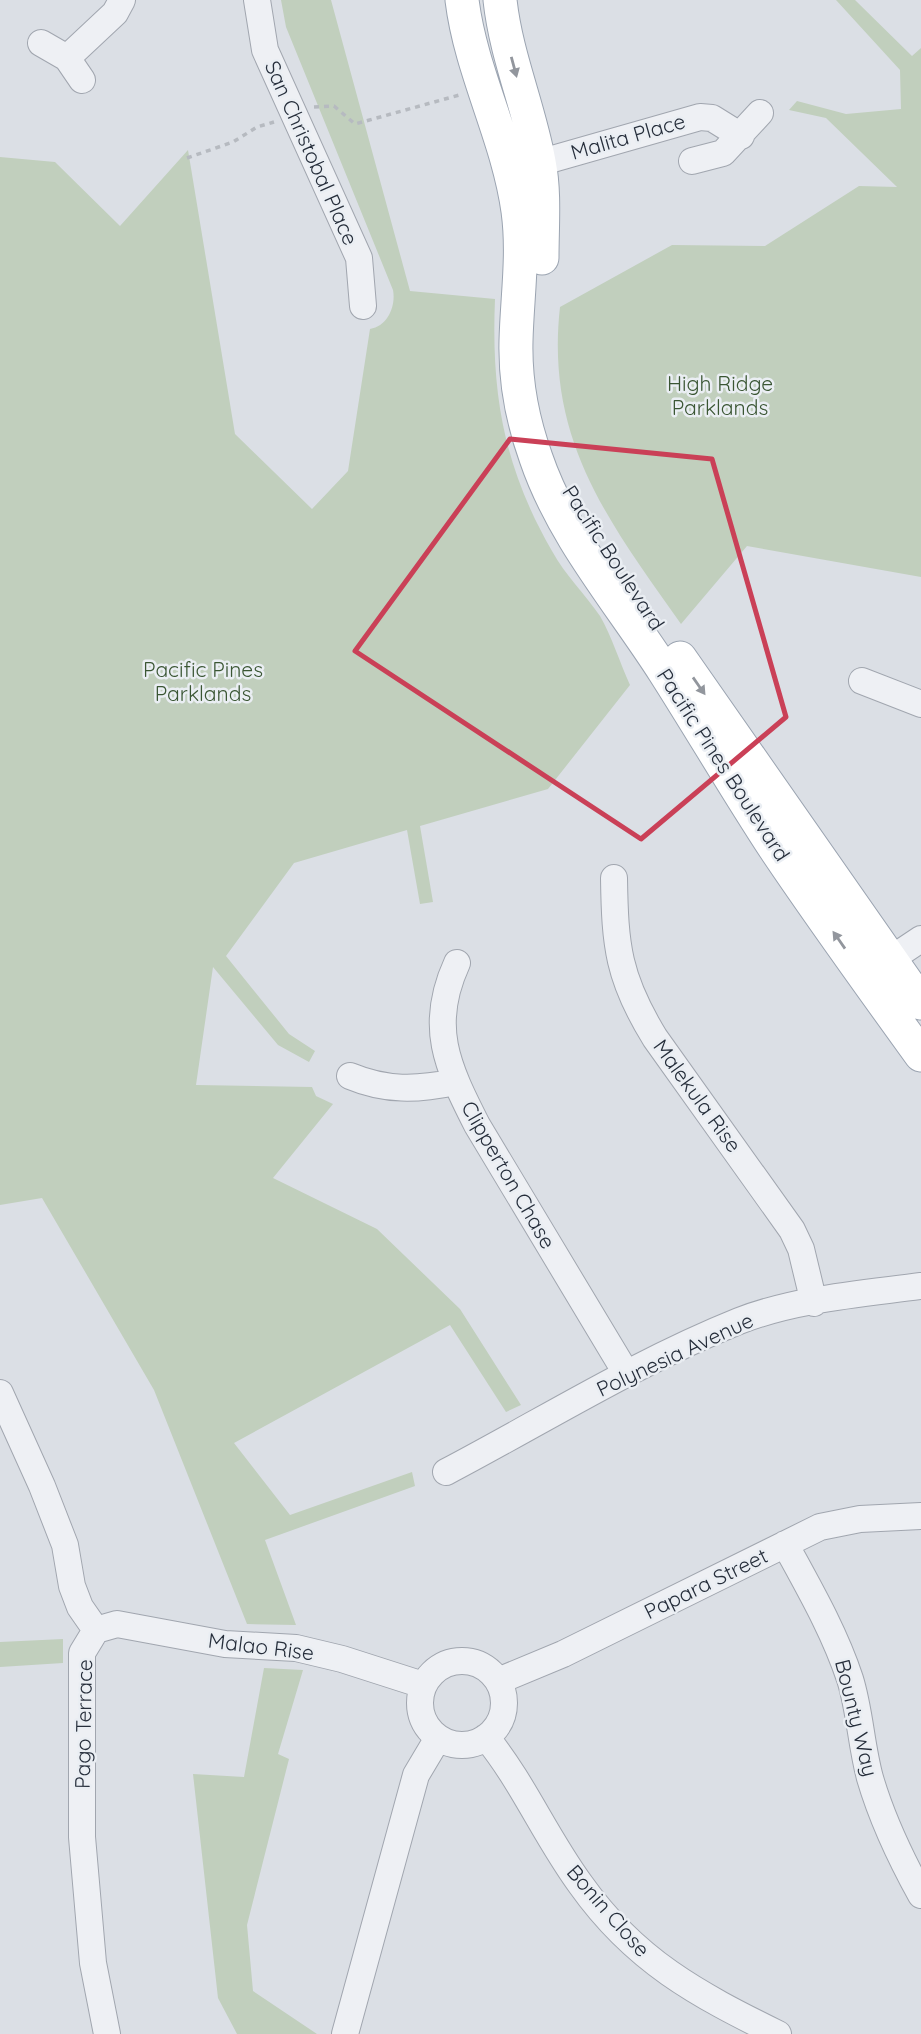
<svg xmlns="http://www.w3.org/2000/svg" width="921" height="2034" viewBox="0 0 921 2034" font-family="Quicksand,sans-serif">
  <rect width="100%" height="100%" fill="#dbdfe5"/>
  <path fill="#c1cfbd" d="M281,0H331L410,291L495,299C491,394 504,468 552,551C565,575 585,594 600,616C612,637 620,663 630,685L548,789L420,826L433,902L420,904L407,830L294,863L226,956L289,1034L315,1051L309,1062L278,1045L213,967L196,1085L312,1087L316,1096L333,1104L273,1178L377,1229L460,1309L521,1405L506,1412L450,1325L234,1443L290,1515L412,1472L415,1486L265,1540L296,1625L247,1624L154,1390L42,1198L0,1205V157L55,162L120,226L188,150L235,434L312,509L348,471L370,329C388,326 396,306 393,290L286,27Z
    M836,0H855L912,56L921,48V577L747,546L681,624C609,522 545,440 560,307L672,245L765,246L859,186L897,187L826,118L789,110L797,101L846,114L901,109L900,70Z
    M63,1639V1663L0,1667V1642Z
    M264,1668L303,1670L278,1754L289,1759L247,1925L253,1991L317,2034H237L218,1998L193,1774L244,1777Z"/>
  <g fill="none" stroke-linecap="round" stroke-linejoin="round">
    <g stroke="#a1a6af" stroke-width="28">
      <path id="minor" d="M257,0L265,50L359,258L363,306
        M41,43L67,58L82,80
        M67,58L115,13L122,0
        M692,161L723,153L760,113
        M521,168L700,117L712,118L741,136
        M862,681L921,704
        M614,878C615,946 618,978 655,1038L792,1230L801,1249L814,1303
        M457,963C428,1026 447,1066 477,1125L626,1373
        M876,969L921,939
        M350,1076C386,1091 417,1090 455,1082
        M0,1393L42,1486L65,1545L72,1586L80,1607L96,1630L82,1653V1837L93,1963L107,2034
        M446,1472C543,1421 637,1362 739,1321C795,1299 861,1294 921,1286
        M785,1544C809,1588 834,1631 850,1679C860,1711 861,1745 870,1778C882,1819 900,1857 921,1895
        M96,1630L117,1624L225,1644L296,1648L342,1659L423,1685
        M420 1703a42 42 0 1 1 84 0a42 42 0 1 1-84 0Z
        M498,1681L563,1654L820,1527L860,1519L921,1516
        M486,1737C524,1784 545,1836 581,1885C635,1961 697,1994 778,2034
        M345,2034L416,1775L438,1738"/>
    </g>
    <g stroke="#9ba4b1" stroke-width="35">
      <path id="major" d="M462,0C471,73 508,138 518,211C524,255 517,298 516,341C515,380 523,422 536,458C563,537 619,601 664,671C701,729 736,789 774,847C821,917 871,986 921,1055
        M500,0C506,56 529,107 539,162C545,193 542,226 542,258
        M680,658L921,1003"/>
    </g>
    <path stroke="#b6bac0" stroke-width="3.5" stroke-dasharray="5 5" stroke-linecap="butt" d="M314,107L334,106L355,124L463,94
      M187,158L233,142L257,127L274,122"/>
    <use href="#minor" stroke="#eef0f4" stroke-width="26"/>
    <use href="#major" stroke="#fff" stroke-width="33"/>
  </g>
  <defs><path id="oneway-solid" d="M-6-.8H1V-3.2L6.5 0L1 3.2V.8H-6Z" transform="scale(1.75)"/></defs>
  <g fill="#92969d">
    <use href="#oneway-solid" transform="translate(514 67) rotate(75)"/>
    <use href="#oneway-solid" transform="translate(699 686) rotate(55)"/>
    <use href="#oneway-solid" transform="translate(839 940) rotate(-125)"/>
  </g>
  <path fill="none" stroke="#ca4057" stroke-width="5" stroke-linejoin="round" d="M510,439L712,459L786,717L641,839L355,651Z"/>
  <g text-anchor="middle" stroke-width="5" stroke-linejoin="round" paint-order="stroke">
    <g font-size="21" fill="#262e3b" stroke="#eaeef3">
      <text transform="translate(628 137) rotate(-16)" y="7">Malita Place</text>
      <text transform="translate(311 153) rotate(66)" y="7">San Christobal Place</text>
      <text transform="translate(613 558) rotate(57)" y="7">Pacific Boulevard</text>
      <text transform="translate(723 765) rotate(57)" y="7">Pacific Pines Boulevard</text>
      <text transform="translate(697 1096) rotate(54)" y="7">Malekula Rise</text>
      <text transform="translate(508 1175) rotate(60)" y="7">Clipperton Chase</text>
      <text transform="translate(675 1355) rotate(-25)" y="7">Polynesia Avenue</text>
      <text transform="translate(706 1584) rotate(-26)" y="7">Papara Street</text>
      <text transform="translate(261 1647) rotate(7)" y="7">Malao Rise</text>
      <text transform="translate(856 1718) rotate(76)" y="7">Bounty Way</text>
      <text transform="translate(84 1724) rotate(-89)" y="7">Pago Terrace</text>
      <text transform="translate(608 1911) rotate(49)" y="7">Bonin Close</text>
    </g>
    <g font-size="21" fill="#3a5633" stroke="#eaeef3">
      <text x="720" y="391">High Ridge<tspan x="720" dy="24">Parklands</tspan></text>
      <text x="203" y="677">Pacific Pines<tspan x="203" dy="24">Parklands</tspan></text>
    </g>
  </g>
</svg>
